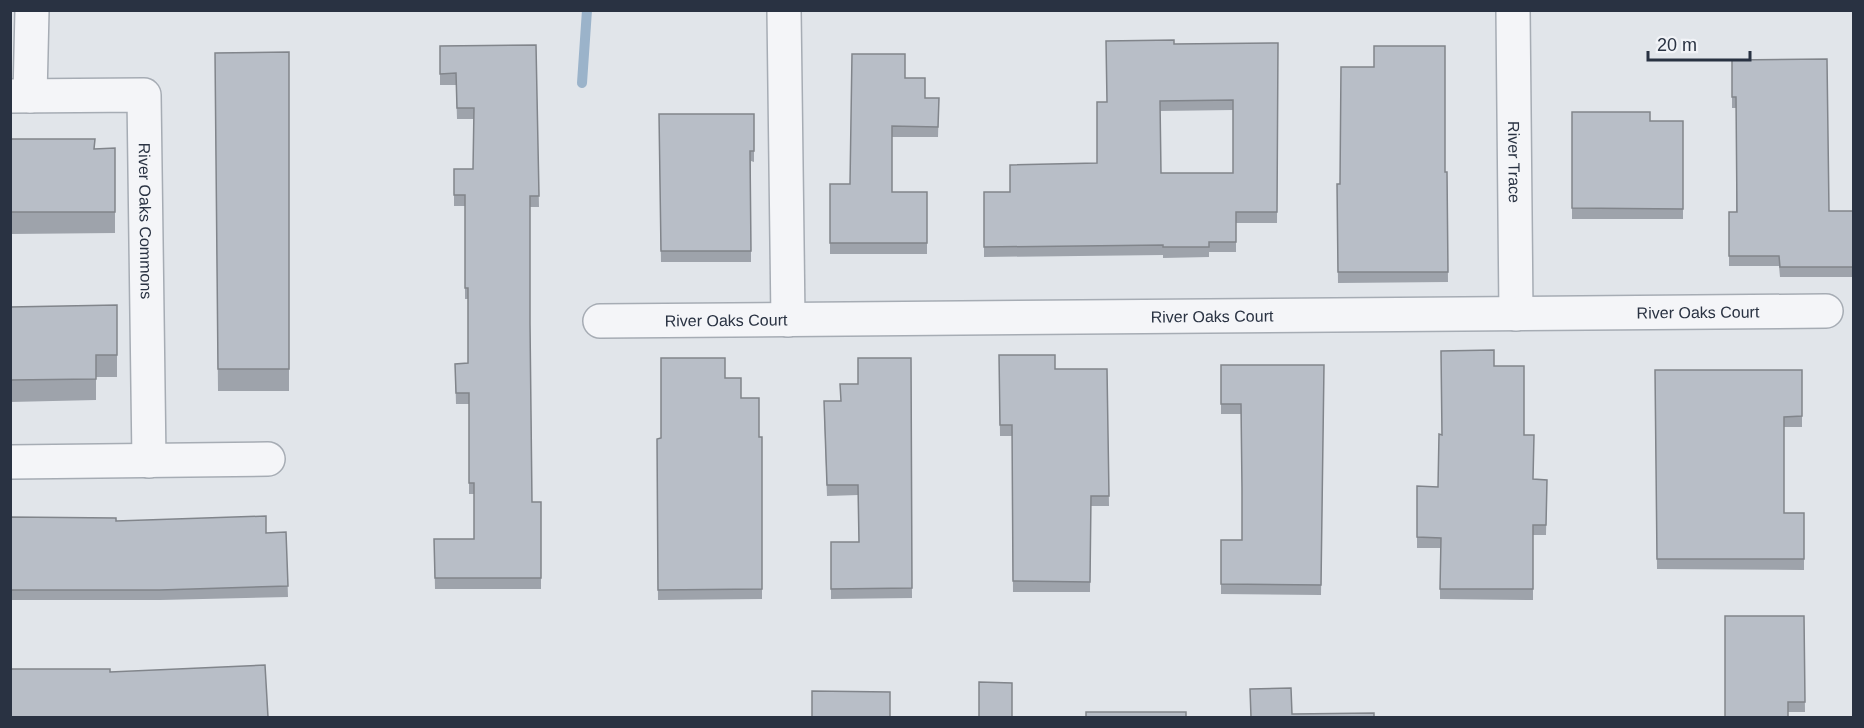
<svg xmlns="http://www.w3.org/2000/svg" width="1864" height="728" viewBox="0 0 1864 728" font-family="Arial,sans-serif">
  <rect width="100%" height="100%" fill="#e1e5ea"/>
  <g fill="none" stroke-linecap="round" stroke-linejoin="round">
    <path stroke="#9bb3ca" stroke-width="10" d="M582,83L587,10"/>
    <g stroke="#a6acb4" stroke-width="36">
      <g id="minor">
        <path d="M784,10L788,320"/>
        <path id="s1" d="M1513,10L1516,314"/>
        <path id="s2" d="M10,96L144,95L149,461"/>
        <path d="M30,96L32,10"/>
        <path id="s3" d="M600,321L1826,311"/>
        <path d="M10,462L268,459"/>
      </g>
    </g>
    <use href="#minor" stroke="#f4f5f8" stroke-width="33"/>
  </g>
  <path fill="#9ea3ab" fill-rule="evenodd" d="M1278,43L1277,223H1236V252H1209V257L1163,258V255L984,257V192H1010L1097,163L1107,102L1174,44ZM1233,110V173H1161L1160,111Z
    M536,45L539,207H530V324L532,502H541V589H435L434,539H474V494H469V404H456L455,364L468,363V299H465V206H454V169H473L474,119H457L456,85H440V46Z
    M289,52V391H218L215,53Z
    M1732,60L1829,211H1854V277H1780L1779,266H1729V212H1736V108H1732Z
    M905,78L925,98H939L938,137H892V192H927V254H830V184H850Z
    M1572,112L1650,121H1683V219H1572Z
    M659,114H754V162L751,161V262H661Z
    M10,139L95,149L115,148V233L10,234Z
    M1447,172L1448,282L1338,283L1337,184Z
    M117,305V377H96V400L10,402V307Z
    M999,355L1055,369H1107L1109,506H1091L1090,592H1013L1012,436H1000Z
    M911,358L912,598L831,599V542H859L858,495L827,496L824,411L840,401L858,384Z
    M1221,365H1324L1321,595L1221,594V540H1242V497L1241,414H1221Z
    M1494,366L1524,435L1533,479L1547,480L1546,535H1533V600L1440,599V548H1417V486L1438,487L1442,435Z
    M1655,370H1802V427H1784V513H1804V570L1657,569Z
    M725,378L741,398L759,437H762V599L658,600L657,439L661,438Z
    M10,517L266,533L286,532L288,597L160,600H10Z
    M1804,616L1805,712H1788L1725,717Z"/>
  <path fill="#b8bec7" stroke="#81858b" stroke-width="1.5" fill-rule="evenodd" d="M1174,40V44L1278,43L1277,212H1236V242H1209V247H1163V245L984,247V192H1010V165L1097,163V102H1107L1106,41ZM1233,100V173H1161L1160,101Z
    M536,45L539,196H530V324L532,502H541V578H435L434,539H474V483H469V393H456L455,364L468,363V288H465V195H454V169H473L474,108H457L456,73L440,74V46Z
    M1374,46H1445V172H1447L1448,272H1338L1337,184H1340L1341,67H1374Z
    M289,52V369H218L215,53Z
    M852,54H905V78H925V98H939L938,127L892,126V192H927V243H830V184H850Z
    M1827,59L1829,211H1854V267H1780L1779,256H1729V212H1737L1736,97H1732V60Z
    M1572,112H1650V121H1683V209L1572,208Z
    M659,114H754V151H750L751,251H661Z
    M10,139H95L94,149L115,148V212H10Z
    M117,305V355H96V379L10,380V307Z
    M1494,350V366H1524V435H1534L1533,479L1547,480L1546,525H1533V589H1440L1441,538L1417,537V486L1438,487L1439,434L1442,435L1441,351Z
    M999,355H1055V369H1107L1109,496H1091L1090,582L1013,581L1012,425H1000Z
    M661,358H725V378H741V398H759V437H762V589L658,590L657,439L661,438Z
    M858,358H911L912,588L831,589V542H859L858,485H827L824,401H841L840,384H858Z
    M1221,365H1324L1321,585L1221,584V540H1242V488L1241,404H1221Z
    M1655,370H1802V416L1784,417V513H1804V559H1657Z
    M266,516V533L286,532L288,586L160,590H10V517L116,518V521Z
    M1725,616H1804L1805,702H1788V717H1725Z
    M265,665L268,717H10V669H110V672Z
    M979,682L1012,683V717H979Z
    M1291,688L1292,714L1374,713V717H1251L1250,689Z
    M812,691L890,692V717H812Z
    M1086,712H1186V717H1086Z"/>
  <g text-anchor="middle" stroke-width="5" stroke-linejoin="round" paint-order="stroke">
    <g font-size="16" fill="#293242" stroke="#f1f3f7">
      <text dy="6" stroke="none"><textPath href="#s1" startOffset="152">River Trace</textPath></text>
      <text dy="6" stroke="none"><textPath href="#s2" startOffset="260">River Oaks Commons</textPath></text>
      <text dy="6" stroke="none"><textPath href="#s3" startOffset="1098">River Oaks Court</textPath></text>
      <text dy="6" stroke="none"><textPath href="#s3" startOffset="612">River Oaks Court</textPath></text>
      <text dy="6" stroke="none"><textPath href="#s3" startOffset="126">River Oaks Court</textPath></text>
    </g>
  </g>
  <rect width="1864" height="728" fill="none" stroke="#293242" stroke-width="24"/>
  <path d="M1648 51v9h102v-9" fill="none" stroke="#293242" stroke-width="3"/>
  <text x="1657" y="51" font-size="18" fill="#293242" stroke="#f1f3f7" stroke-width="4.5" paint-order="stroke">20 m</text>
</svg>
